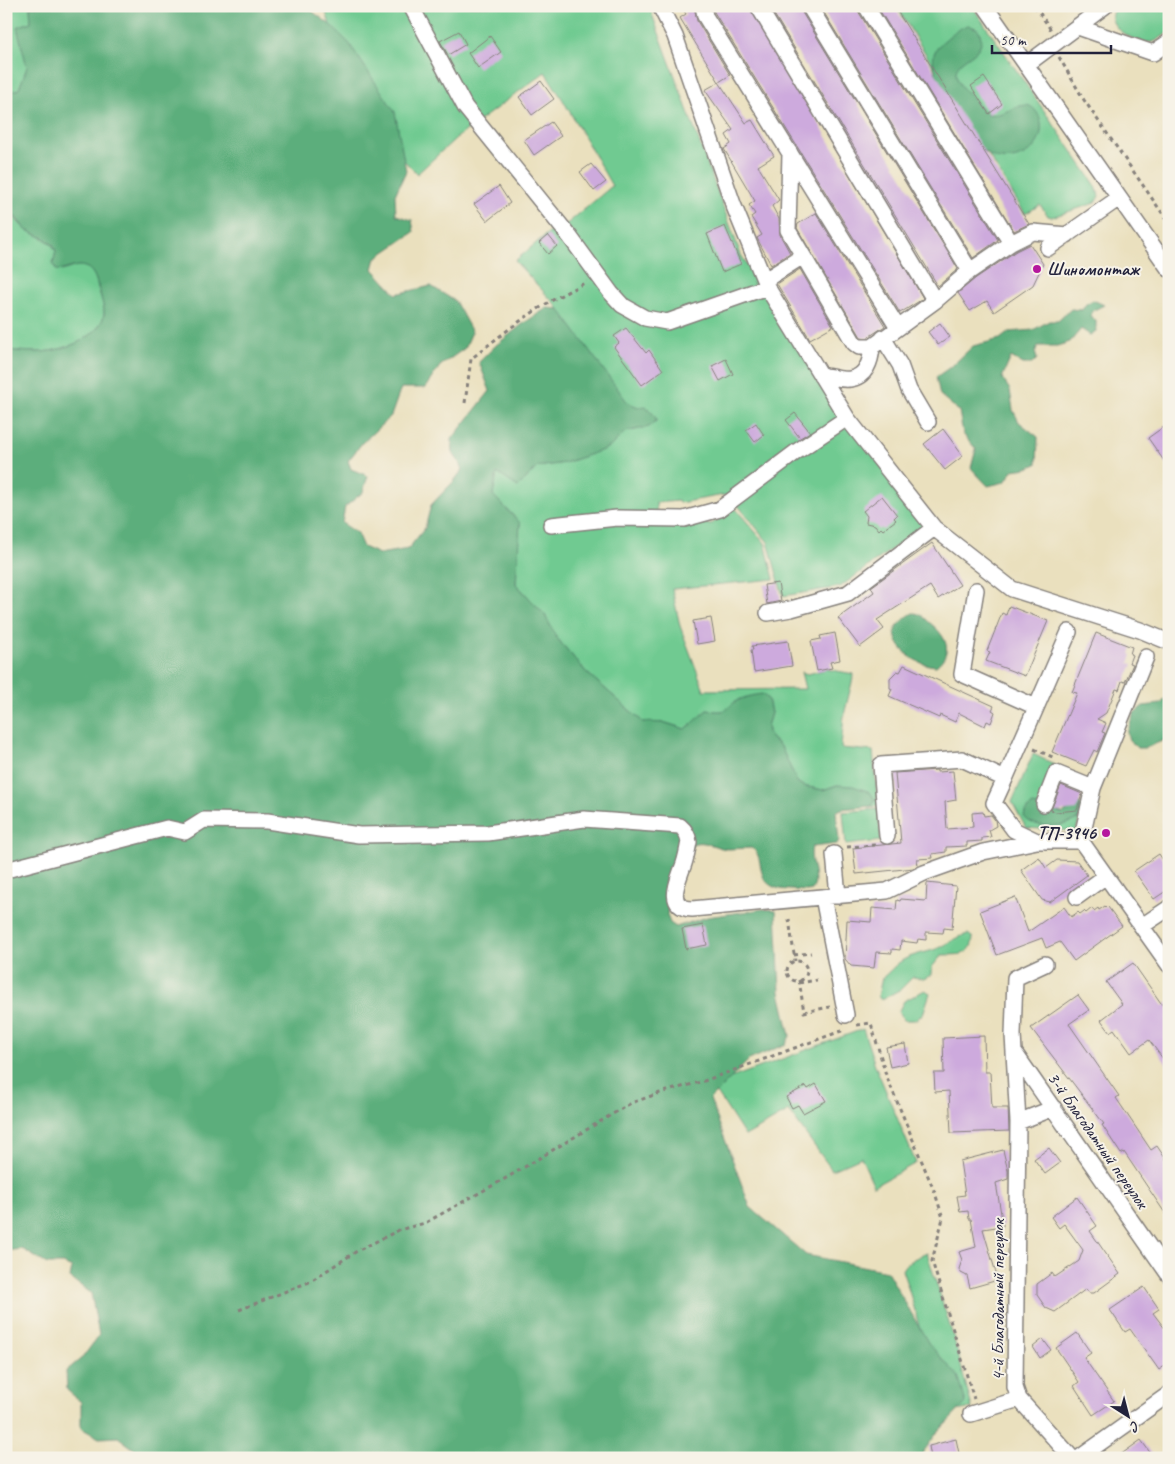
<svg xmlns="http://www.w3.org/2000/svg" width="1175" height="1464" viewBox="0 0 1175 1464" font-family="Caveat,sans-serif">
  <rect width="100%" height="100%" fill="#f7f3e8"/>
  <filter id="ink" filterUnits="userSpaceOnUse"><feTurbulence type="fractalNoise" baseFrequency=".02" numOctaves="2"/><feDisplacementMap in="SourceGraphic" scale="10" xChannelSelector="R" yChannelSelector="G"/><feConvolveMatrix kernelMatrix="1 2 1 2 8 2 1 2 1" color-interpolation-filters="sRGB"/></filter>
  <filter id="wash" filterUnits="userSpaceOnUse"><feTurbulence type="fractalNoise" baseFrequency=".0096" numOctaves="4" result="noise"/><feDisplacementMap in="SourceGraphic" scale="20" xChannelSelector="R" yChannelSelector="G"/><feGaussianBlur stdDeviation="1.12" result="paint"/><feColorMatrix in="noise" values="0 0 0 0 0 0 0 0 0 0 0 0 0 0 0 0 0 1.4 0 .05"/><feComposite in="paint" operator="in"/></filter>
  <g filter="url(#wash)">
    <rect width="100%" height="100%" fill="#eae0be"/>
    <path fill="#70ca91" stroke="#497666" d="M6,6H30L31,22L17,27L28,67L19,89L6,94Z
      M324,6H649L741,255L770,302L925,525L840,587L783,596L768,542L736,503L724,495L679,503L678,501L656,503L657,524L702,522L710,525L735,508L765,543L774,579L672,589L680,626L704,690L805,689L801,672L808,674L826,669L854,674L844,715L841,748L873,751L878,806L869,807L872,806L837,785L823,790L803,786L797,782L781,747L769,736L767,726L771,713L768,699H739C726,711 725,713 707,710C699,716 694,724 685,729L666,723L643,722L586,672L556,637L545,615L516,584L520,523L493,495L497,472L518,487L537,467L565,463L611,446L625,432L644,428L555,304L515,261L548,233L568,223L612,186L563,100L545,72L455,139L417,174L377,132L345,71Z
      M896,6H972L1096,186L1099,196L1095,203L1052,217L1048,216L1040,205L1025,214Z
      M1117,6H1169V32C1164,35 1158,41 1152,42C1136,45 1098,24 1117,6Z
      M6,206C12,214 19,225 27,230C39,237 50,239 56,251L53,264L62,271C69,269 77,264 84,266C94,269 96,279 98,288C100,295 105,307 104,314C100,340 59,352 37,352C27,352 17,351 6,350Z
      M1033,754L1054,764L1038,804L1064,814L1078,804L1083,806L1076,831L1026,828L1012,802Z
      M878,809L881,841L846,845L843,812Z
      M968,934L973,938C971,958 958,954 942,955L932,967V975L924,979L913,977L901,989L881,1000L878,996L882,978C889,973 893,966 903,960C914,954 925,953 936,949C947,945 956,937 968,934Z
      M925,990L930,993L923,1014L915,1020H904L898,1012L904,1001Z
      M863,1029L875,1065L916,1163L874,1186L861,1157L832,1170L789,1111L745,1136L712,1085Z
      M927,1253L954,1339L972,1408L936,1415C929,1366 919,1317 902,1270C906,1261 918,1257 927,1253Z"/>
    <path fill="#5cae7b" stroke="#3f685b" d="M30,6H305L328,23L349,43L395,112L406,171L395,195L396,215L412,220L414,232L376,258L373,269L396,294L431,286L455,301L472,332L465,348L440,366L425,388H401L391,416L362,443L348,461L351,469L368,476L363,492L345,507L342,523L357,533L363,547L379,554L408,549L425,528L431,505L454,481L463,469L453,453L452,439L490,391L479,362L495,346L524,323L547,308L559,309L628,403L639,407L646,406C649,409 656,417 657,420L649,427L625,432L611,446L603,450L565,463L537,467L518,487L497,473L493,495L520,523L516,584L545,615L556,637L586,672L643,722L666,723L685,729C694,724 699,716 707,710C734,714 723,706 741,699C748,696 755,695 762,694L768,699L771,713L767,726L769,736L781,747L797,782L803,786L823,790L837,785L853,786L870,792L875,800L872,806L841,809L836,812L839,840L837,844L812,847C808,860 820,879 812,890C805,892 799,890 792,890C748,890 769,856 751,848C743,848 735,849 727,849C716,848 703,839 693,844L677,875L668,908L667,915L670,923L676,927L707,917L763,909L776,910L780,992L790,1036L786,1044L749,1060L710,1099L750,1207L806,1255L887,1271L929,1344L958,1376L966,1403L937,1433L919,1458H139L138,1452L118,1437L99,1438L81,1428V1402L67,1390L66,1371L83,1357L99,1335L91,1293L70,1278L72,1268L63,1264H47L22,1249L6,1251V350C16,351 27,352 37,352C60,352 98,340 104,315C105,309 101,299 100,292C97,284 95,270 85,267C75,263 66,272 56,270L53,264L56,251L53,245L44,238L26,230L6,206V94L19,89L27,67L17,27L31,22Z
      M968,25L978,29C993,58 949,55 957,78C959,85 966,91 970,96C975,102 979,109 986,113C1003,121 1023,95 1035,110C1038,114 1041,118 1041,123C1045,151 1012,168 989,155C976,147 968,131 961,119C951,103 929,74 934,54C936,48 941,43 946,39C952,33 960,28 968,25Z
      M1093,300L1104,305L1094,310L1090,316L1096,321V331L1090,335L1081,329L1070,342L1057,346H1038L1035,352L1037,359L1032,364H1023L1011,357L1002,378L1010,390L1013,410L1019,422L1038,437L1037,464L1027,468L1013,470L1005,482L988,486L971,468L976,449L963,434L959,411L940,395L936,377L953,365L973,346L1000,339L1009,332L1033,330L1049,321H1058L1071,309L1082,310L1086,304Z
      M913,613C921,613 925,618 930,623C945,635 955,651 936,666C920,665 904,656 897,641C896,637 894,633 896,629C899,623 907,616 913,613Z
      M1169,694V738L1146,748H1137L1129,740L1127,733L1134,713L1143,706L1161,704Z
      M1033,805L1044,807L1062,814L1076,806L1081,809L1078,819C1067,827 1031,830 1024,816L1027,809Z"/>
    <g id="blocks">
      <path fill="#cdaadd" d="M681,6H694L697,21L730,75L719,82L680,18L686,14Z
        M713,6H749L923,298L921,300L900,313L714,12Z
        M769,6H800L801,11L958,269L938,286Z
        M820,6H857L858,11L998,240L973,258Z
        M877,6H894L1029,224L1014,231Z
        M459,31L466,44L448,55L440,41Z
        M490,36L501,52L478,68L468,53Z
        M984,77L1002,104L989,114L971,86Z
        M541,81L554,99L532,115L519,97Z
        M719,82L746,123L752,120L774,156L758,166L779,200L772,206L779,219L780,235L790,253L771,265L757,238L762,235L751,217L755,214L749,205L755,201L724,149L731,144L726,135L733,130L705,90Z
        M551,122L561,136L534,155L524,140Z
        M591,164L606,182L594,191L580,172Z
        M499,186L510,203L487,221L474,204Z
        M816,213L885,326L867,338L861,337L797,228L798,224Z
        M725,226L741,264L722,272L707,234Z
        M548,235L557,246L548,254L539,243Z
        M1030,244L1043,264L1033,285L994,312L987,301L970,311L958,293L976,278L1016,251Z
        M800,269L833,326L810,339L777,284Z
        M940,323L950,337L938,345L928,332Z
        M626,328L646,353L649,350L663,370L642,385L614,347L619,343L614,336Z
        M726,359L733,374L720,381L712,366Z
        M795,413L810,432L800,438L786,420Z
        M756,423L764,435L755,442L746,430Z
        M1169,423V468L1148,438Z
        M943,429L963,456L945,470L924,444Z
        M882,496L897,515L894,518L896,520L883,530L881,528L879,530L875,525L866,523L867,516L863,511Z
        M932,543L960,585L938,599L930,586L877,620L884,629L860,647L838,618L874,592L871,587Z
        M778,583L781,601L767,604L764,585Z
        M1009,606L1048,621L1025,676L986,661L990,652L987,651L1002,613L1006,615Z
        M711,618L715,641L697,644L693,621Z
        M835,633L840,660L830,662L832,668L817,671L811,641L821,639L820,636Z
        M1096,633L1132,647L1130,654L1132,655L1129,663L1133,664L1125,682L1122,681L1119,690L1116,689L1106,713L1097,719L1106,723L1102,732L1105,733L1097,752L1094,750L1086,766L1052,752L1077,693L1072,692Z
        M788,641L792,666L754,672L751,650H753L752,646Z
        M904,665L994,706L992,710L995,712L991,723L987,721L985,726L959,713L955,722L940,715L939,718L889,696L892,689L890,688V678L897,671L900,672Z
        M937,770V772L953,771L956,800L945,802L947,829L973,827L972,813L983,812L984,816L991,815L995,820L996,826L989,830L991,837L982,838V841L967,842V846L946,847V852L932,854L933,858L917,859L918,866L914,868L856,874L853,848L901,843L895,773Z
        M1061,785L1082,794L1077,810L1056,812L1051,810Z
        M1159,854L1169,869V889L1154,899L1134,871Z
        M1039,857L1046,868L1057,860L1077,861L1087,875L1050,902L1042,900L1021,870Z
        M927,883L956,886L952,929L944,928L943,933L926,932V940L918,939L917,943L901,941L900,950L892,949V953L876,952L874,968L851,966L845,959L847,920L871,922L872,908L896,910L897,900L900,901L901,899L926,901Z
        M1015,897L1028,932L1064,907L1071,917L1078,912L1080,914L1084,911L1086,913L1092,908L1094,911L1098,908L1099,910L1105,906L1107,908L1108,907L1122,926L1074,961L1060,942L1046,948L1042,938L997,955L980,911Z
        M703,925L707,945L686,949L682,929Z
        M1133,963L1163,1006L1169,1002V1067L1149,1040L1131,1053L1114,1029L1110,1032L1101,1020L1122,1004L1106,982Z
        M1078,995L1089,1010L1069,1024L1119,1096L1116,1098L1151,1150L1157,1146L1169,1164V1219L1124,1152L1121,1154L1102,1125L1104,1124L1031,1028Z
        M984,1036L985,1072H990L992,1108H1008L1009,1131L951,1133L949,1091L935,1092L934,1073H944L943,1038Z
        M905,1044L908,1063L890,1067L886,1047Z
        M816,1084L826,1101L803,1113L798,1105L792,1108L786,1097L806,1086L808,1089Z
        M1049,1148L1060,1163L1045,1174L1034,1159Z
        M1003,1150L1008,1171V1179L996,1183L1003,1226L983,1229L998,1280L970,1288L967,1276L961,1273L959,1269L962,1260L959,1252L976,1247L971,1219H969L968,1211L960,1212L957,1196L965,1195L960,1161Z
        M1077,1197L1097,1226L1090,1231L1120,1274L1094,1293H1089L1086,1289L1055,1312L1046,1308L1037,1295V1284L1052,1273L1055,1277L1079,1261L1083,1250L1064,1224L1059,1228L1051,1217Z
        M1144,1287L1159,1309L1153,1313L1169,1334V1363L1159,1370L1130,1329L1125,1332L1110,1310Z
        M1077,1333L1091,1353L1084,1358L1114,1401L1093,1415L1074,1386L1079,1382L1056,1348Z
        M1043,1339L1051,1350L1040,1358L1033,1347Z
        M956,1439L960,1458H931L929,1446Z
        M1141,1440L1154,1458H1116Z"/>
    </g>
  </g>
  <g filter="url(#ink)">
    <use href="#blocks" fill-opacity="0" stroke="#86817c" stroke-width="1"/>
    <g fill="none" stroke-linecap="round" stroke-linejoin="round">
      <g stroke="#86817c" stroke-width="18">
        <path id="minor" d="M411,6L465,107L570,237L611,293L622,305L645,318L667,322L767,287L847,418L934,528L1012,589L1140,630L1169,642
          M660,6L675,36L733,204L767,287
          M703,6L705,16L898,328
          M758,6L935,301
          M809,6L970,271
          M866,6L1011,243
          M985,6L1169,269
          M1078,27L1153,53L1169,42
          M1026,65L1105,6
          M790,153L788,230L854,343L859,347H872L935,301L970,271L1011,243L1033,232L1067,235
          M1048,248L1119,198
          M765,280L803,256
          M883,338L900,365L909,390L928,422
          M821,376C831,375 841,381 850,379C866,377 871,361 872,347
          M551,525L617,518L684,519L720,509L796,452L847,418
          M976,590L962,674L1036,707
          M768,613L791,609L848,593L934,528
          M1005,779L1069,632
          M1044,804L1056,773L1093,788
          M887,836L881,765L962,759L1005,779L994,803L1014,830L1037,841H1081
          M1081,841L1093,788L1146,657
          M1081,841L1169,965
          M834,854L838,896
          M6,870L167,828L185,832L204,820L267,821L359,835L488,833L584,819L680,826C686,831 688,835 689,842C687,851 686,860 682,869C677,883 666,908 692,909L887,891L924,873L983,852L1037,841
          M823,897L846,1015
          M1077,897L1106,876
          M1142,926L1169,908
          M1045,964L1015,978L1013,1035L1018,1122L1015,1387L1019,1399L1072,1458
          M1014,1052L1169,1275
          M1018,1122L1054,1108
          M971,1414L1019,1399
          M1079,1458L1169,1394"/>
      </g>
      <path stroke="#86817c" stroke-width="3" stroke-dasharray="4 4" stroke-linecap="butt" d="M1035,6L1051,30
        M1059,57L1084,100L1169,223
        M465,403L471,359C509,328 542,303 587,282
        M1034,749L1055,758
        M847,847L876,845
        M789,919L795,961
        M794,955L811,953
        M787 971a10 10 0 1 1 20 0a10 10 0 1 1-20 0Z
        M799,980L804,1012L830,1007
        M799,983L817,980
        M857,1025L871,1023L886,1075L935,1193L943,1218L932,1261L974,1399
        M239,1310L309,1282L357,1251L399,1230L425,1223L508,1177L631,1103L660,1093L704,1081L844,1030"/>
      <use href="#minor" stroke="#fff" stroke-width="15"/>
    </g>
  </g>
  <g fill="#b5179e" stroke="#f7f3e8" stroke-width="2">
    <circle cx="1037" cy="269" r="5"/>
    <circle cx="1106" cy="833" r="5"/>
  </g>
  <g text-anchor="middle" stroke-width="4" stroke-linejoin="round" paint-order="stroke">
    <g font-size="18" font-weight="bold" fill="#22223b" stroke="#f7f3e8" text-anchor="start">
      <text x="1047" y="275">Шиномонтаж</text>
      <text x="1096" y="839" text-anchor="end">ТП-3946</text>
    </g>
    <g font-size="18" fill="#22223b" stroke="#f7f3e8">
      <text transform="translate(1098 1140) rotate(55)" y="6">3-й Благодатный переулок</text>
      <text transform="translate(998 1300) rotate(-90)" y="6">4-й Благодатный переулок</text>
    </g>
  </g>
  <rect width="1175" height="1464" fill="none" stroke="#f7f3e8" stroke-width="25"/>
  <g transform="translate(1128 1416) rotate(144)" stroke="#f7f3e8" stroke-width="4" paint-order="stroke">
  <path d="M0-4L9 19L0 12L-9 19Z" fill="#22223b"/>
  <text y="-8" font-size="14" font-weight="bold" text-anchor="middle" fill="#22223b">С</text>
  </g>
  <path d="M992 45v8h119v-8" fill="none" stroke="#22223b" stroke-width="2.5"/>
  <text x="1000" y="45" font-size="15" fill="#22223b" stroke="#f7f3e8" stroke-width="4" paint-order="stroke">50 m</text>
</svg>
